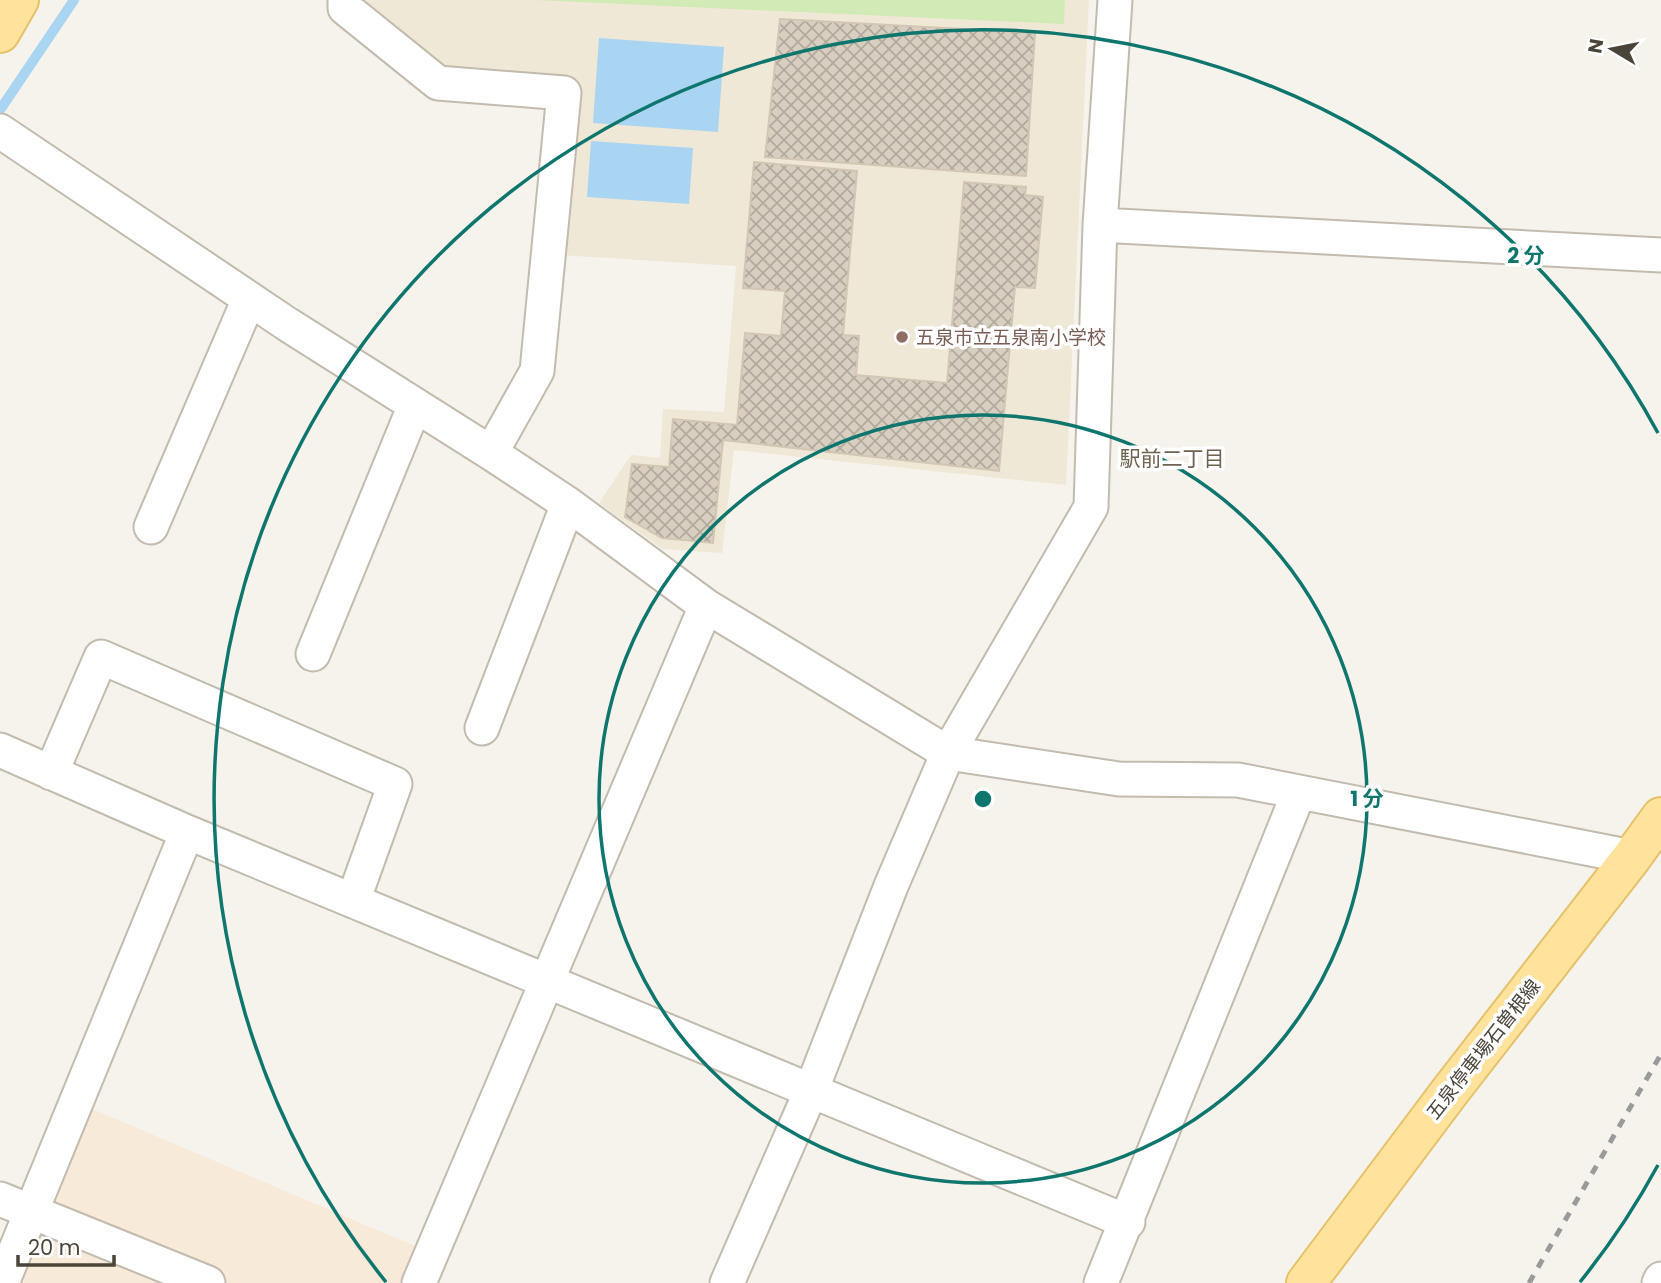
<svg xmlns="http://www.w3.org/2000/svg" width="1661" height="1283" viewBox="0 0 1661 1283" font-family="Poppins,'Noto Sans JP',sans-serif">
  <defs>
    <pattern id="building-cross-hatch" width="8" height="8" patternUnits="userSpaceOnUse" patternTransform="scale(1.75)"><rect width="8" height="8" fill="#d8cfc1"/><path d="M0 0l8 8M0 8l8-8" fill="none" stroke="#b1aa9e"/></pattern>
  </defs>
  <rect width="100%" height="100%" fill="#f6f3ec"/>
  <path fill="#f7ead8" d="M90,1108L424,1250L412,1283H18Z"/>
  <path fill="#efe8d6" d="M359,0H1089L1066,485L734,450L722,553L662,549L599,503L631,455L660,458L663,409L724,412L736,266L560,255L577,79L442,69Z"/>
  <path fill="#d2eab5" d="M535,0H1065L1064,24Z"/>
  <path fill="#a9d4f2" d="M599,38L724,47L718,132L593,123Z
    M591,141L693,148L689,204L587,197Z"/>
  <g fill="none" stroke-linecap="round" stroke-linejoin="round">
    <path stroke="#a9d4f2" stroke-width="10" d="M0,110L74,0"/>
  </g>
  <path fill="url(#building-cross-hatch)" stroke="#d3c7b4" stroke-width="2" d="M780,19L1035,33L1026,176L765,157Z
    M754,162L857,171L843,335L859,336L856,375L947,383L964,182L1026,187L1025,195L1043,197L1035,288L1015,287L999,471L723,440L713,543L662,538L625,517L632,464L669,467L673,419L737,425L745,333L781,336L785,291L743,288Z"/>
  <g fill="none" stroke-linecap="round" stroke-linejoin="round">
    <g stroke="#c2bbae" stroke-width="37">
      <path id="minor" d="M345,0V8L438,83L564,93L537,371L491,453
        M0,131L287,324L491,453L568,504L706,606L948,753L1119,779L1238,780L1632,857
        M1100,225L1661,255
        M151,527L249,299
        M313,654L415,405
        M482,728L568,504
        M0,750L187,832L1128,1222
        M51,773L101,657L395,784L353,901
        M0,1199L208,1283
        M2,1283L187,832
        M419,1283L706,606
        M727,1283L811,1091L891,886L948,753L1091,507L1100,225L1115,0
        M1101,1283L1299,792
        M1659,1283L1661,1279"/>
    </g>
    <g stroke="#e6c16a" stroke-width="42">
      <path id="major" d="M0,33L19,0
        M1306,1283L1451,1090L1632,857L1661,817"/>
    </g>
    <use href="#minor" stroke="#fff" stroke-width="33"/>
    <use href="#major" stroke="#ffe39c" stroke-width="38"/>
    <path stroke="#9a9a9a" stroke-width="5" stroke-dasharray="9 9" stroke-linecap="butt" d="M1529,1283L1661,1054"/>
  </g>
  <g fill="none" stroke="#0f766e" stroke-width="3.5">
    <circle cx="983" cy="799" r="384"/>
    <path d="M1658 1165A768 768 0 0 1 1580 1282M386 1282A768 768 0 1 1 1658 433"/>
  </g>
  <circle fill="#8d6e63" stroke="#fff" stroke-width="2.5" cx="902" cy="337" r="7"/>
  <g text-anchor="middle" stroke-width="7" stroke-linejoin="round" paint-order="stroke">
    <g font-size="19" fill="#785e54" stroke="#fff" text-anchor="start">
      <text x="916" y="344">五泉市立五泉南小学校</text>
    </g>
    <g font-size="19" fill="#4b4439" stroke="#fff">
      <text transform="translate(1483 1049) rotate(-52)" y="7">五泉停車場石曽根線</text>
    </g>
    <g font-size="21" fill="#6e6250" stroke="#fff">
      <text x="1172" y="466">駅前二丁目</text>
    </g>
  </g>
  <circle cx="983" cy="799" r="10" fill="#0f766e" stroke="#fff" stroke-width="3.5"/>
  <g font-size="21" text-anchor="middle" font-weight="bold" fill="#0f766e" stroke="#fff" stroke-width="7" stroke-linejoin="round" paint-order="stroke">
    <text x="1526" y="263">2 分</text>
    <text x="1367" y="806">1 分</text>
  </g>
  <g transform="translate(1612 49) rotate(280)" stroke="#ffffff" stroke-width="5" paint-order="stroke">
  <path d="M0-5L12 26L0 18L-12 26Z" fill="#4b4439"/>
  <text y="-10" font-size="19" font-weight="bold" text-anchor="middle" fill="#4b4439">N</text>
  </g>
  <path d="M18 1255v10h96v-10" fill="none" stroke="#4b4439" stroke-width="3.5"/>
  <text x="28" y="1255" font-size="21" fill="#4b4439" stroke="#ffffff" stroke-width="5" paint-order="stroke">20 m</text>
</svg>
